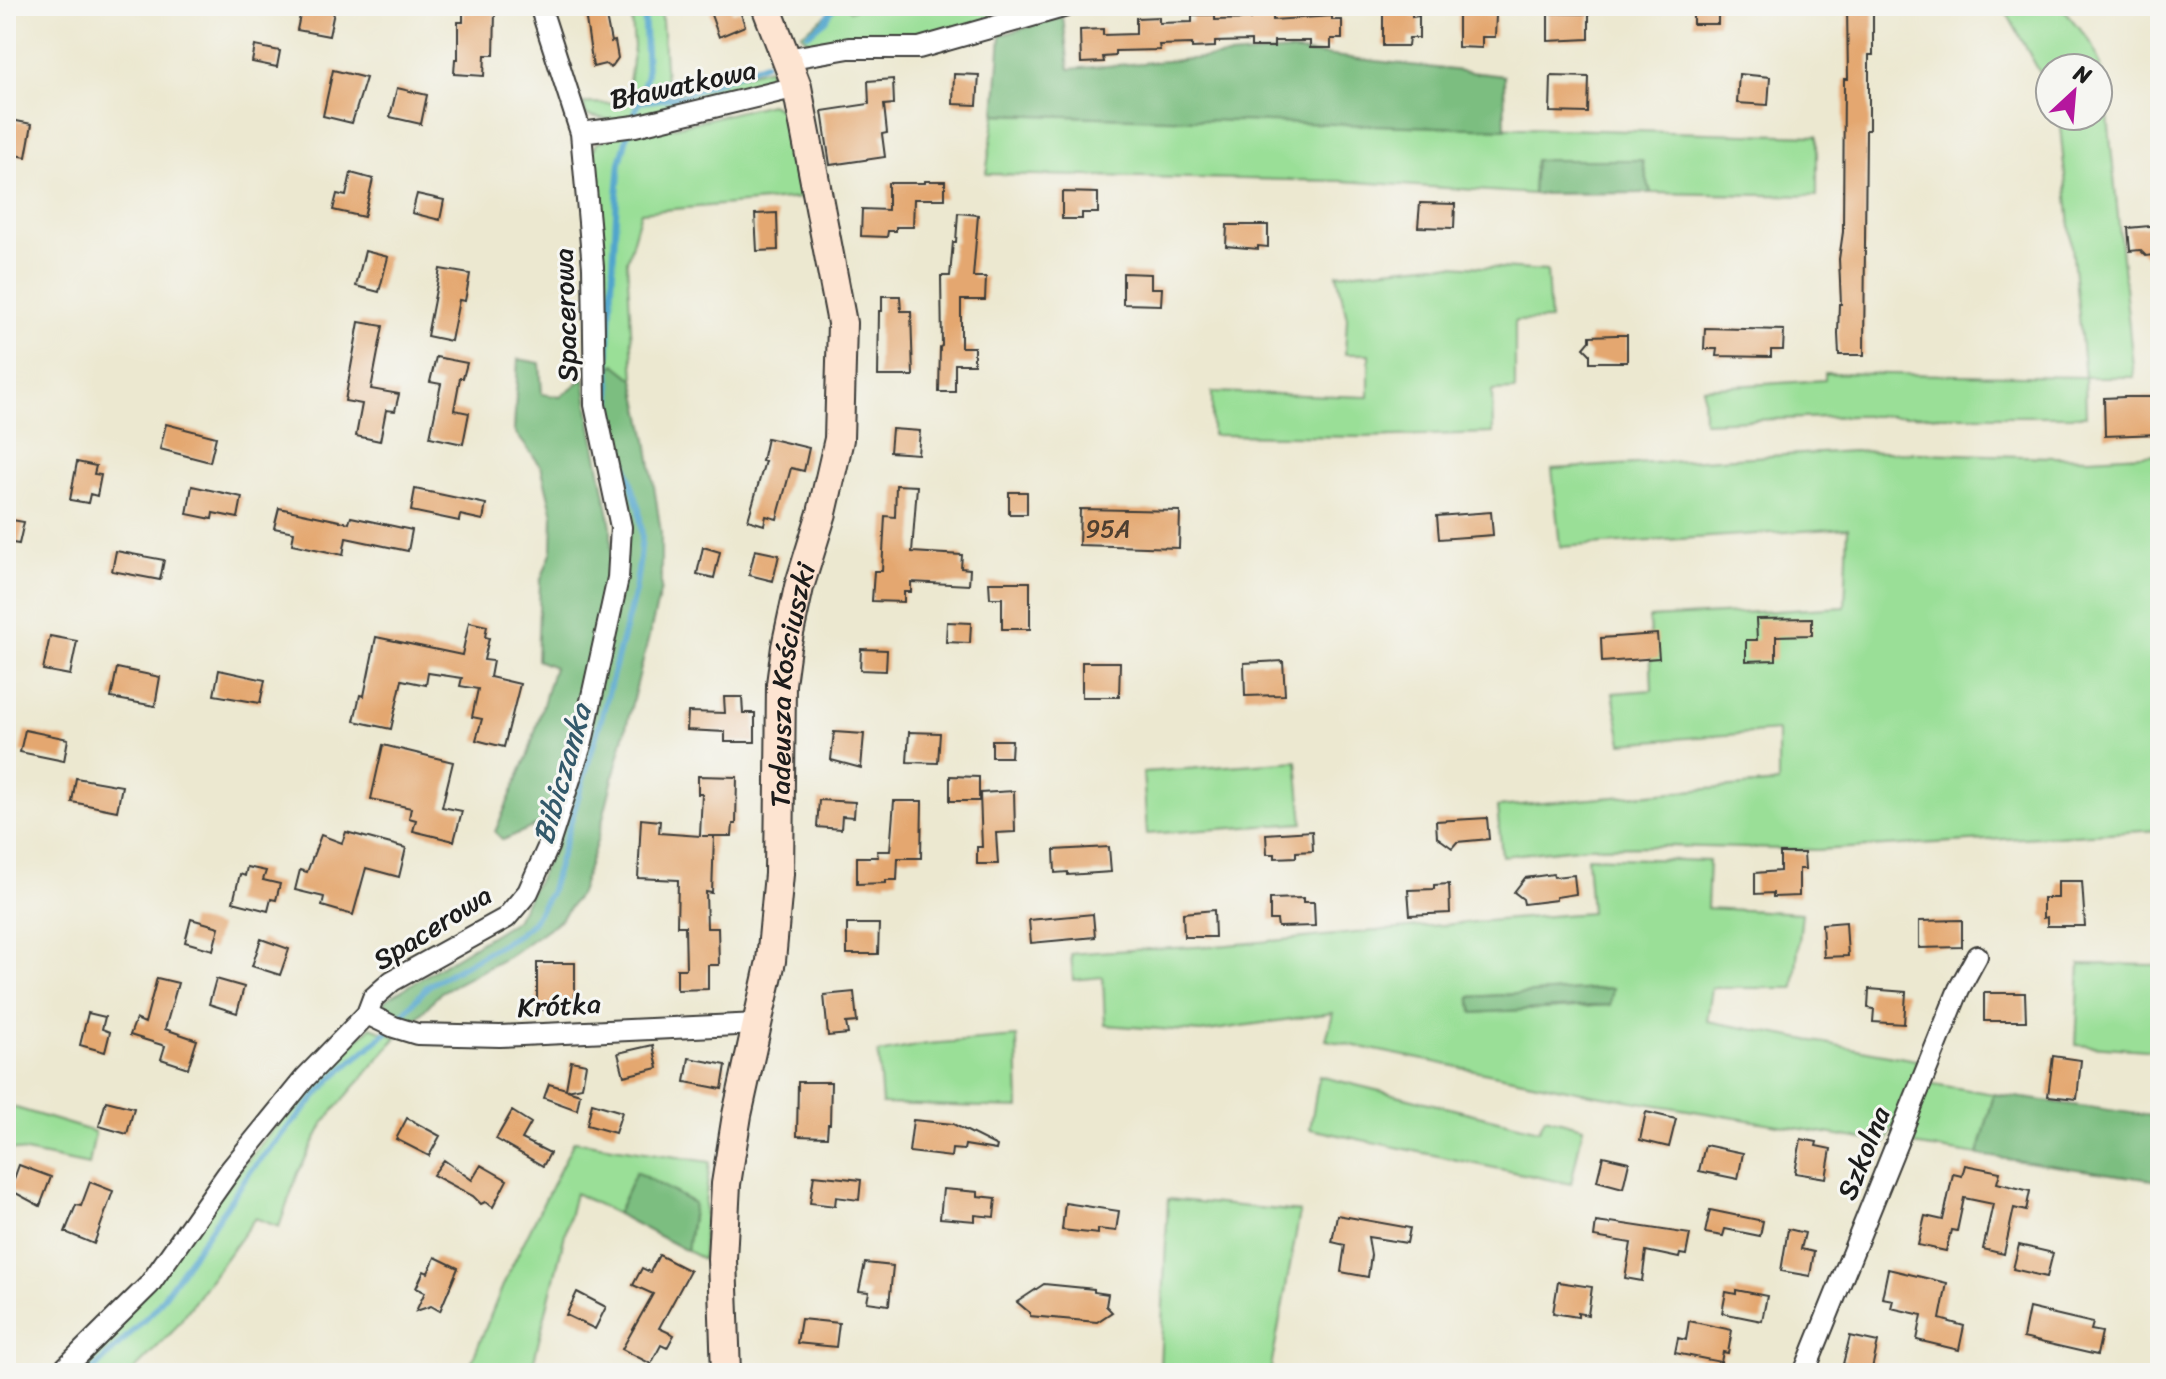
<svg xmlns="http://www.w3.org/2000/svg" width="2166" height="1379" viewBox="0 0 2166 1379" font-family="Sriracha,sans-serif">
  <rect width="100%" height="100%" fill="#f6f6f2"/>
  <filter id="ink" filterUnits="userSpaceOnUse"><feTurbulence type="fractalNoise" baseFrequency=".0125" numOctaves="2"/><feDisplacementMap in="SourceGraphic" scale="16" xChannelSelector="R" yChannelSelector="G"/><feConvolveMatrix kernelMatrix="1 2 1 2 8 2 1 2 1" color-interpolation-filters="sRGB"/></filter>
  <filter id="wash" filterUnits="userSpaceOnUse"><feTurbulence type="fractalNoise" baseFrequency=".006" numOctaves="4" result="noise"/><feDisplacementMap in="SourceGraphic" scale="32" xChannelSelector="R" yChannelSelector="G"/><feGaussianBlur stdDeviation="1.8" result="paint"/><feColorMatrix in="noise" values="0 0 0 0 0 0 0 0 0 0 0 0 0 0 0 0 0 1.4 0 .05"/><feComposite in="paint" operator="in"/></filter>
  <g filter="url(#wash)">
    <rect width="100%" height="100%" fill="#ece8d0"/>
    <path fill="#9adf97" stroke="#5b7e5a" stroke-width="2" fill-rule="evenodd" d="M631,6H661L667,96L769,68L771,81L668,113L620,122L586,115L583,103L626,104L634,47Z
      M839,6H846L850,11L860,6L1012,7L950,35L903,42L812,45L801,34Z
      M2003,6H2061L2093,45L2104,76L2134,377H2085L2086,416H1853L1704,422L1703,388L1825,380V373L2085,377L2059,116H2098V68H2050V91Z
      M770,104L787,112L801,198L641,212L627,261L634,379L615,365L603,374L589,159L597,143C615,136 638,125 658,131Z
      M995,114L1817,136V196L1651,193L1642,160H1535L1533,194L1342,181L986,174Z
      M1435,264L1547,271L1550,320L1515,321V390L1492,391L1493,433L1365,437L1212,435V392L1369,397V354H1345L1347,318L1337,274Z
      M1853,451L2089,458L2160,454V830L1817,850L1662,846L1587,847L1502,856L1497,807L1778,783V731L1622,743L1613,693L1652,690L1649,618L1845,607L1848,528L1560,547L1552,469Z
      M1297,761L1303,823L1147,834L1143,772Z
      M1587,857L1709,861L1707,908L1802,913L1794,988H1712L1707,1021L1921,1061L1886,1143L1591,1094L1326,1040L1333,1013L1201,1032L1105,1025L1103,977L1073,980L1071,954C1123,949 1176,949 1228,945C1350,934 1470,921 1591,913ZM1612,988L1610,1005L1473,1013L1470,997Z
      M2080,964L2160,965V1051L2076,1045Z
      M371,1027L397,1037L325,1121L298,1173L279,1227L255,1218L173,1331L131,1373H73L311,1083Z
      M1017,1037L1019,1108L882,1104L878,1053L927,1044Z
      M1319,1076L1539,1130L1545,1117L1583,1127L1571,1184L1310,1129Z
      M1927,1083L1994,1094L1978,1155L1905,1144Z
      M6,1105L95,1132L89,1165L6,1148Z
      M574,1141L710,1162L705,1204L703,1259L687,1251L694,1203L636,1173L617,1214L575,1193L531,1373H467L506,1278Z
      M1168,1199L1300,1212L1270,1373H1201L1160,1367Z"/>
    <path fill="#7bbe80" stroke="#4c6d4e" stroke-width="2" d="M1063,17L1069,69L1290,51L1504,76L1505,129L995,114L1001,35Z
      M1535,160H1642L1651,193L1533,194Z
      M518,359L540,363L542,394L560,397L584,378L591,425L611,526L612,584L575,734L549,820L503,840L495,832L529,752L554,667L537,660L540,582L552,550L553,515L541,466L514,431Z
      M615,364L634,379L647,440L661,532V589L598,838L580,893L561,919L508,957L441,992L415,1020L387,1016L384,1001L516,920L555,847L623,507L603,374Z
      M1613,988L1610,1005L1473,1013L1470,997Z
      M1994,1094L2160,1117V1181L1978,1155Z
      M636,1172L694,1203L687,1251L617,1214Z"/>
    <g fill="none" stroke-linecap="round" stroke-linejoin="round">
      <path stroke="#50a4cc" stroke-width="6" d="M808,34L826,20L834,6
        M640,102L683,96L765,63
        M633,120L647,74L644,6
        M90,1373L156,1308L252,1169L333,1077L387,1032L428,986L517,935L532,923L550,893L603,712L635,591L640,557L642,536L639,509L612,419L608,360L617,196L620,163L629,130"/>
    </g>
    <g id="blocks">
      <path fill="#e4a770" d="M302,6L334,12L329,36L297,30Z
        M584,6H604L611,42L615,41L618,58L611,68L605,64L593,67Z
        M730,6L732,13L740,11L745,26L719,37L710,12Z
        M1693,6H1718V24H1693Z
        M1847,6H1873V55H1869V130H1866L1864,355H1839L1838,334L1839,304H1841L1839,259L1843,232L1844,79H1848Z
        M1383,9H1412V17L1419,16V38H1409L1408,46H1383Z
        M1458,10H1486V15H1496L1495,37H1482V48L1458,47Z
        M463,12H495L494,55H485L484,76L454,74L455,59H458V22H463Z
        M1548,13L1589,14V39L1548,41Z
        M1250,14H1273V20L1332,16V20H1342V39H1331V48H1310V41H1274V47H1251V41L1215,42V47L1192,48V44L1159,45L1160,50L1115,51V56L1103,57L1104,62L1081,63L1080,30L1103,29V35L1136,34V18L1159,17V23L1192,22V15H1215V20L1250,19Z
        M255,46L280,51L277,67L252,62Z
        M333,70L366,78L352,123L323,116Z
        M954,74L979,75L977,105L953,104Z
        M1739,74L1770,77L1768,105L1737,103Z
        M1551,76L1589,77L1588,113L1550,112Z
        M893,79L894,104L884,105L887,133L882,134L885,157L830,165L822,111L869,104L868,81Z
        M397,88L427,95L421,124L390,117Z
        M6,119L32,124L26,157L6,153Z
        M351,173L373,179L364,217L333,210L337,194L346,196Z
        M925,181H945V199H914L913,227H896V231H888L887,237L861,236L862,209L888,210V183H925Z
        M1062,192L1098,193V213H1082V219H1062Z
        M417,194L444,200L440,220L412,213Z
        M1420,203L1455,204L1454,228L1418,227Z
        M777,213L778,250L757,251L755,214Z
        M958,213L978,215L973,277H986L985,300H961V347H974V364H955V392H939L940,347L942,346L941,276H950L953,242H956Z
        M1227,225H1268V247L1258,246V249L1226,246Z
        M2160,225V248L2154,255L2146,256L2140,250L2130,251L2128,228Z
        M365,251L388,257L379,292L356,286Z
        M440,269L470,274L465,301L459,300L451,341L427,336Z
        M1123,273L1151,274V288H1162L1161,305L1123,304Z
        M882,296H900L901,311H911L913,376H878L879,311H882Z
        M359,322L383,326L371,389L399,394L395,411L386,410L380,441L356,436L362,404L345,401Z
        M1705,328L1784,330L1783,350H1771V357L1716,356L1717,349H1704Z
        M1616,335H1627V362H1590V354L1584,348L1590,341V336Z
        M436,357L467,363L463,378H460L454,410L469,413L463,444L430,437L441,384L430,382Z
        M2125,397H2154V401H2160V434L2105,436L2104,398Z
        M166,424L216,437L210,462L160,449Z
        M892,429L920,431L918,454L890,452Z
        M767,438L809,448L804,471L791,468L777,519L766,516L764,525L748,520L765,461H762Z
        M77,462L96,466L94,474L101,475L97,496L90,494L88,503L70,500Z
        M896,485L917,486L912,552L962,555L961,568L970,569L969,585L911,582V592H904V602L872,601L874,571H882L885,516L895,517Z
        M192,486L242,497L238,518L213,513L212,519L187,514Z
        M415,489L486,504L483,520L460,515L459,521L411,511Z
        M1009,492H1027V514H1009Z
        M279,508L349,523L351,517L412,530L408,551L346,538L343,555L292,544L294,532L274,528Z
        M1080,509L1180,511L1179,548L1079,545Z
        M1491,512L1493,535L1439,539L1437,516Z
        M6,519L24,522L19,544L6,542Z
        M703,547L720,552L714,578L697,574Z
        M755,550L779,555L773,581L749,575Z
        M116,551L164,560L160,580L112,571Z
        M989,582H1030V629H1002V598H990Z
        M1812,618V635L1776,636V660L1746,661V640H1757L1756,619Z
        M469,622L487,626L485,637L489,638L484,660L493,661L490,677L520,684L504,747L476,740L482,719L472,717L478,689L460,686L462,678L428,673L426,685L402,680L391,729L354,721L360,695L364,696L376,637L462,655Z
        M947,622L971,623L970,643L946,642Z
        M1657,634L1659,658L1602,662L1601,638Z
        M50,636L77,641L70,675L43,670Z
        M861,649L887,650L886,671L860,670Z
        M1283,661L1285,695L1245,696L1244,663Z
        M1082,662H1120L1119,697H1082Z
        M117,668L160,677L155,706L111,698Z
        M219,670L265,680L260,703L214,695Z
        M724,697H742L743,713H755V742H725V732L687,730L688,712L725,713Z
        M25,730L68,739L64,761L20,752Z
        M834,732L864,734L861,768L831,760Z
        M909,732L940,733L938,763L907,762Z
        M992,740H1012L1011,757H992Z
        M383,745L453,762L442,807L462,811L454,841L413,831L416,820L409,818L411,808L371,799Z
        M698,776L737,777L736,824H733L732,836H702H714L712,893L706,892L707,928H718L719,965H708V989L677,990V969H686L685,926H677L678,880L638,878L641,819L660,821L659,833L700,836L702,794H698Z
        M950,776L979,777V801H950Z
        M76,778L122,786L117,811L72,802Z
        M1014,791L1015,832L996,833L998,864H977V847H982L980,793Z
        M819,800L855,802L854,817L842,816L841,829L817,827Z
        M894,801H922L921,858H898L897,880H886V883L857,884V857H878L877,851H890Z
        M1487,818L1489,839L1457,842L1452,848L1437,837L1436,821Z
        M1312,831L1313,851L1296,852V857L1275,858V854H1267L1266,834Z
        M346,832L406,848L399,877L366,868L353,915L322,906L324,897L295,890L300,870L307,872L321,835L342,843Z
        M1109,847L1111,872L1068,875V872L1055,873L1054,850Z
        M1780,853H1804L1805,869H1799V896L1773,897V893L1755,894V873L1780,871Z
        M247,867L266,871L263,880L280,884L276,900L271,899L268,911L233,902L240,874L245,876Z
        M1553,874L1554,877L1574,875L1576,894L1556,897V900L1524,904L1523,899L1514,892L1525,878Z
        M2058,881H2082L2085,926H2047V917L2043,918V898H2058Z
        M1449,884L1450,913L1410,915L1408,890L1434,889V885Z
        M1303,898V902H1314L1315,926L1278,927L1277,920H1270V899Z
        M1214,910L1215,937H1184L1183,913Z
        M1093,914L1095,937L1031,943L1029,920Z
        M191,919L219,927L213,950L185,942Z
        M1962,920V947L1919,948V921Z
        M1846,922L1848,956L1824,957L1822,924Z
        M847,924H879L878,954H847Z
        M261,939L289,949L280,975L252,966Z
        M537,963H575V1010H537Z
        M157,978L178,983L165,1029L197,1040L188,1068L161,1059L165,1046L130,1035L136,1019L145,1023Z
        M216,979L244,987L237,1013L209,1004Z
        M1869,989L1906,992L1904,1024L1873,1022L1874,1009L1868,1008Z
        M854,992L857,1022L846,1023L848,1034L828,1036L824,995Z
        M1984,993H2025L2026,1021H1984Z
        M88,1013L105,1017L102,1029L110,1032L105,1052L80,1045Z
        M653,1045L658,1068L624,1076L618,1053Z
        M2053,1056L2081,1060L2077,1099L2048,1096Z
        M689,1058L726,1065L722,1089L685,1082Z
        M571,1061L586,1064L582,1087L567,1090L580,1094L577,1110L544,1098L549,1084L566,1089Z
        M798,1082H831L830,1124H828L827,1137L797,1136Z
        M106,1101L134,1108L127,1134L99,1126Z
        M592,1103L622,1112L615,1133L587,1125Z
        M512,1111L531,1123L522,1139L550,1153L543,1166L496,1139Z
        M1646,1112L1676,1119L1669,1147L1640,1140Z
        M407,1118L440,1136L429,1156L396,1139Z
        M913,1120L953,1124L997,1146L996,1150L965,1145L964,1150L952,1149L951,1157L909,1152Z
        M1801,1139L1817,1142L1816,1146L1831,1149L1826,1178L1795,1173Z
        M1705,1145L1743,1153L1738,1179L1699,1171Z
        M1603,1156L1629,1162L1623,1188L1597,1181Z
        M444,1160L472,1180L481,1165L507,1180L493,1207L485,1202L481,1204L473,1196L433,1175Z
        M19,1165L51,1177L40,1206L10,1190Z
        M1965,1165L2000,1172L1997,1183L2030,1191L2026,1211L2014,1208L2004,1254L1983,1249L1993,1204L1964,1198L1957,1231L1951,1230L1946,1251L1918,1245L1925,1216L1943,1220L1953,1174L1962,1176Z
        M814,1175L861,1180L859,1200L836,1197L835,1206L810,1203Z
        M90,1182L113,1191L94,1244L65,1232L76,1205L81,1206Z
        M943,1189L978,1192V1196L996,1198L994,1217L975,1215V1221L940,1218Z
        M1065,1203L1119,1211L1116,1231L1098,1229V1234L1062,1230Z
        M1710,1210L1763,1221L1760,1236L1725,1229L1723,1236L1705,1233Z
        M1337,1215L1410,1228L1407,1243L1368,1237L1371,1255L1368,1277L1341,1272L1345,1245L1332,1242Z
        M1596,1222L1610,1224L1611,1222L1690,1234L1686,1255L1680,1254L1679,1258L1646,1251L1642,1281L1625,1278L1631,1243L1594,1237Z
        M1788,1229L1805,1233L1801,1249L1814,1252L1810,1276L1781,1271Z
        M2019,1245L2053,1253L2047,1277L2013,1269Z
        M659,1255L690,1271L659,1328L674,1335L667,1348L661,1345L651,1364L622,1349L653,1294L633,1285L642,1268L650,1272Z
        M435,1257L458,1268L440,1311L431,1306L416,1311L425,1292L416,1288L424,1271L428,1273Z
        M865,1263L893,1266L889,1305L867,1302L869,1292L859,1291Z
        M1888,1269L1947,1283L1940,1319L1964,1326L1959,1350L1917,1340L1922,1315L1891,1308L1893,1300L1882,1298Z
        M1558,1282L1592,1287L1588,1315L1578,1313V1317L1553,1313Z
        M1044,1284L1094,1289V1292L1108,1294L1106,1306L1112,1312L1097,1322L1030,1316V1313L1017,1302Z
        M1736,1290L1767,1296L1762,1321L1722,1313L1726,1292L1736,1294Z
        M577,1292L606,1307L595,1329L566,1315Z
        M2029,1308L2093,1323L2091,1330L2102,1332L2097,1355L2023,1338Z
        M801,1319L839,1323L836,1347L797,1343Z
        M1689,1321L1732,1330L1728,1353L1723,1352L1721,1362L1675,1353L1678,1338L1686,1340Z
        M1850,1336L1878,1342L1871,1373L1855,1371V1367L1843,1364Z"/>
    </g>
  </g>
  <g filter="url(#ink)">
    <use href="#blocks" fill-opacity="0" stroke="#3b3b37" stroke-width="2"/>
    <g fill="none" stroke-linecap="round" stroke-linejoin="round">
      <g stroke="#3b3b37" stroke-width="24">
        <path id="street" d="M786,59L849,48H919L1067,6
          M581,133L635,126L797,87
          M367,1014L394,1027L417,1034L500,1036L758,1024
          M60,1373L149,1285L231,1169L305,1078L367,1014L373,998L392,981L506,918L528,892L548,847L582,742L618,578L621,527L595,405L593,267L581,133L540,6
          M1804,1373L1959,989L1977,956"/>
      </g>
      <g stroke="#3b3b37" stroke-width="32">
        <g id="secondary">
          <path id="s1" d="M726,1373L722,1259L726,1184L737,1115L771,961L779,874L781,684L786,647L799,587L822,513L839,439L842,323L797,87L766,6"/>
        </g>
      </g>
      <use href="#street" stroke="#fff" stroke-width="20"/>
      <use href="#secondary" stroke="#fde4d1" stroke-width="28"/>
    </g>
  </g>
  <g text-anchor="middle" stroke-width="6" stroke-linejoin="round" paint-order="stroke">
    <g font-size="24" fill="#4e3f31">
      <text x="1108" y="537">95A</text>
    </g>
    <g font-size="28" fill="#1c1c1c" stroke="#f6f6f2">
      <text transform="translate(683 84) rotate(-12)" y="10">Bławatkowa</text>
      <text transform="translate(565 315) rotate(-92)" y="10">Spacerowa</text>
      <text dy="10" stroke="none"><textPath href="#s1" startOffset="694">Tadeusza Kościuszki</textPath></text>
      <text transform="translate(432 927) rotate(-32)" y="10">Spacerowa</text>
      <text transform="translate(559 1005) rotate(-3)" y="10">Krótka</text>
      <text transform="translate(1863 1153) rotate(-68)" y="10">Szkolna</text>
    </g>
    <g font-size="30" font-style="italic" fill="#33596b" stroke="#f6f6f2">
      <text transform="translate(562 774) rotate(-74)" y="10">Bibiczanka</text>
    </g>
  </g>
  <rect width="2166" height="1379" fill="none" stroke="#f6f6f2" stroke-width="32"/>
  <g transform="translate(2074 92) rotate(26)"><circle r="38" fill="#f6f6f2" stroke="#9f9f9c" stroke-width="2"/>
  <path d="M0-6L14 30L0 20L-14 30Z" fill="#b5179e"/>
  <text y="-12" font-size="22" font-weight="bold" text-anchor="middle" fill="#1c1c1c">N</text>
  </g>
</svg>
